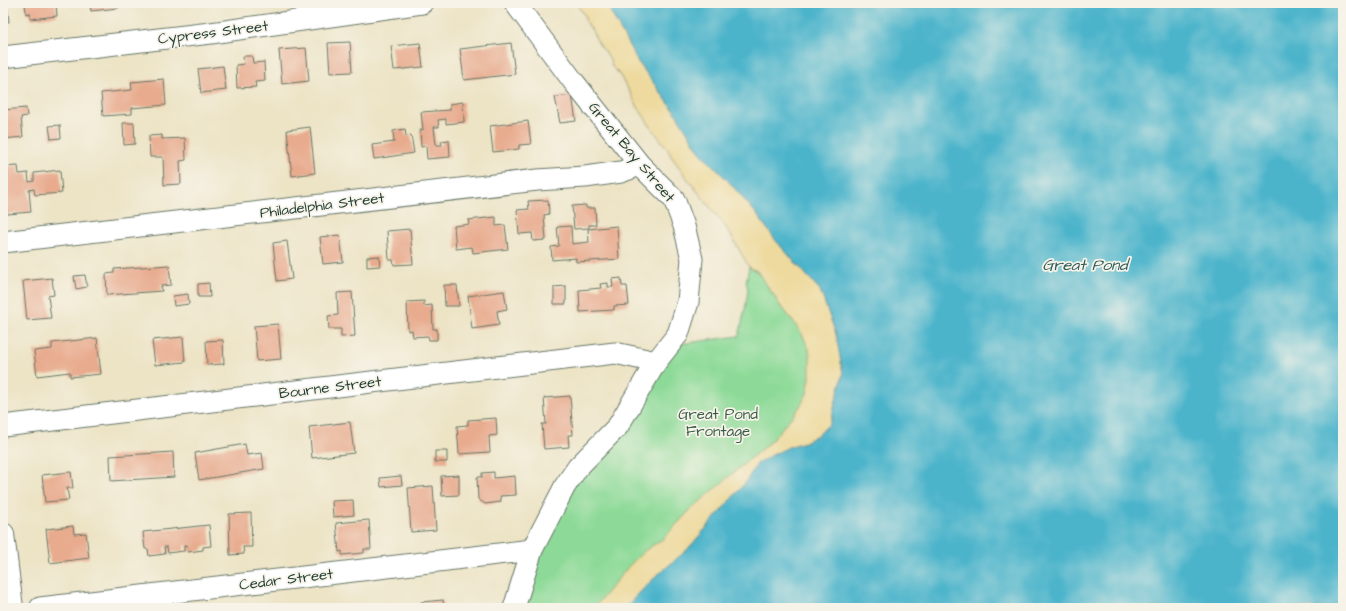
<svg xmlns="http://www.w3.org/2000/svg" width="1346" height="611" viewBox="0 0 1346 611" font-family="'Architects Daughter',sans-serif">
  <rect width="100%" height="100%" fill="#f7f3e8"/>
  <filter id="ink" filterUnits="userSpaceOnUse"><feTurbulence type="fractalNoise" baseFrequency=".025" numOctaves="2"/><feDisplacementMap in="SourceGraphic" scale="8" xChannelSelector="R" yChannelSelector="G"/><feConvolveMatrix kernelMatrix="1 2 1 2 8 2 1 2 1" color-interpolation-filters="sRGB"/></filter>
  <filter id="wash" filterUnits="userSpaceOnUse"><feTurbulence type="fractalNoise" baseFrequency=".012" numOctaves="4" result="noise"/><feDisplacementMap in="SourceGraphic" scale="16" xChannelSelector="R" yChannelSelector="G"/><feGaussianBlur stdDeviation="0.9" result="paint"/><feColorMatrix in="noise" values="0 0 0 0 0 0 0 0 0 0 0 0 0 0 0 0 0 1.4 0 .05"/><feComposite in="paint" operator="in"/></filter>
  <g filter="url(#wash)">
    <rect width="100%" height="100%" fill="#ede4c6"/>
    <path fill="#8dda98" stroke="#568c66" d="M749,267L757,271L775,297L779,304L786,312L812,326L828,432L690,529L600,608H514L534,543L671,345L739,336L746,304L748,289L746,282Z"/>
    <path fill="#eeda9e" stroke="#868c69" d="M576,3H604L609,9L638,62L673,109L700,152L729,182L755,212L777,242L820,290L836,334L843,374L830,423L819,434L805,442L789,447L772,455L757,464L746,483L687,550L654,578L625,608H594L628,567L643,552L664,538L690,510L772,440L799,408L807,394L810,378V357L809,349L802,334L786,312L779,304L775,297L757,271L749,267L728,230L687,178L671,156L667,148L650,126L636,104L628,89L619,74L612,67L610,59L599,44L591,29L586,22L584,15Z"/>
    <path fill="#4cb4cb" stroke="#367880" d="M604,3H1343V608H625L654,578L687,550L745,483L757,464L772,455L789,447L805,442L819,434L830,423L843,374L836,334L820,290L777,242L755,212L729,182L700,152L673,109L638,62L609,9Z"/>
    <g id="blocks">
      <path fill="#e8ab8e" d="M3,3H7L9,22H3Z
        M25,3H56L57,16L30,19V13L26,14Z
        M90,3H118V8L91,11Z
        M134,3H150V4L135,6Z
        M350,42L352,72L330,73L328,43Z
        M420,43L423,67L394,70L391,46Z
        M511,43L515,74L464,80L460,49Z
        M306,48L309,81L282,84L279,50Z
        M243,56H252L253,63L264,62L265,81L255,82L256,87L237,88L236,65L244,64Z
        M223,66L226,90L201,93L198,69Z
        M164,79L166,105L132,108V114L103,116L101,93L132,90L131,82Z
        M572,95L576,121L560,123L555,97Z
        M463,102L464,122L446,124V119L438,120L439,127H434L436,145H442L441,141L449,140L450,157L427,159L426,146L421,147L420,130H423L421,112L450,110V104Z
        M26,108L27,116L21,117L23,137L3,139V110Z
        M528,121L531,144L519,145V149L493,152L490,126Z
        M123,123H134L135,144L124,145Z
        M60,125L61,138L51,139L49,126Z
        M310,127L315,173L292,176L287,130Z
        M405,129L406,136L411,135L414,153L374,159L372,145L394,142L393,131Z
        M162,135V139L185,138L186,160L180,161L181,184L164,185L163,157H150L149,136Z
        M18,166L19,174L28,173L29,182L34,181V173L60,170L62,193L35,195L34,189L29,190L31,212L7,214L3,167Z
        M548,200L549,214L544,215L546,240L533,241L532,233L519,234L517,210L529,209L528,201Z
        M586,205V208H595L596,225H589V228L574,229L572,206Z
        M496,217V226L505,225L508,249L473,253L472,247L456,249L454,226L469,224L468,220Z
        M571,226L572,244L589,242L588,229L617,226L619,259L576,262V258L552,260L551,247L559,246L557,227Z
        M410,229L413,264L394,265L393,260H389L387,231Z
        M340,235L343,262L323,264L320,237Z
        M287,241L292,279L277,281L273,243Z
        M379,256L380,266L367,267V257Z
        M169,265L171,285L161,286L162,291L107,295L106,274L114,273V269Z
        M85,275L87,287L76,289L74,276Z
        M52,278L54,295L48,296L51,318L27,320L23,281Z
        M621,278L622,286H627L629,305L614,306V310L580,312L579,290L601,288L600,284L608,283V287H613L612,279Z
        M209,283L210,297H198V284Z
        M444,285H457L459,306H445Z
        M566,286V304H554V287Z
        M504,291L507,309L497,311L499,325L472,329L468,296Z
        M352,292L355,336L341,337V329H329L328,316L338,315L337,293Z
        M188,294L189,304L174,306L173,296Z
        M424,301V306L432,305L433,329H437V340H429L428,336L413,337L412,330L408,331L407,302Z
        M278,324L281,359L257,361L254,326Z
        M183,337L185,362L155,365L152,340Z
        M97,338L101,374L70,377V372L37,376L34,351L52,349V343Z
        M223,340L224,364L207,365L206,341Z
        M570,396L573,435H568L569,447L544,449L542,424H546L544,398Z
        M496,418L497,435L489,436L490,452L459,454L457,426L468,425V420Z
        M350,422L354,453L312,458L309,427Z
        M245,444L247,455L262,453L264,469L199,480L195,453Z
        M435,451H447V462H435Z
        M173,452L174,477L111,481L110,456Z
        M71,472L73,488H67L69,500L45,502L42,475Z
        M494,472V478L515,476L516,495L500,496L501,502L485,504L478,499L477,477H482V473Z
        M459,475V495L442,496L441,476Z
        M401,476L402,485L381,487L380,478Z
        M433,486L436,530L411,532L408,488Z
        M353,500L354,515L333,517L332,501Z
        M251,513L252,547H243L244,554L230,555L229,514Z
        M369,520L371,549H364V553L342,555V551L339,552L336,523Z
        M209,525L211,546L203,547V550L188,552L187,545H184V551L168,553L167,547H164L165,554L149,556L148,549H145L143,532Z
        M73,526L74,534L86,533L89,558L50,563L46,529Z
        M443,600L444,608H415L421,606V602Z"/>
    </g>
  </g>
  <g filter="url(#ink)">
    <use href="#blocks" fill-opacity="0" stroke="#677767" stroke-width="1"/>
    <g fill="none" stroke-linecap="round" stroke-linejoin="round">
      <g stroke="#677767" stroke-width="23">
        <path id="minor" d="M3,57L211,33L422,3
          M3,242L537,180L585,177L621,172L640,165
          M3,426L615,353L656,362
          M40,608L532,550
          M514,608L532,550L565,486L578,467L618,426L656,362L678,334L688,302L692,259L684,226L674,199L640,165L573,81L515,3"/>
      </g>
      <g stroke="#677767" stroke-width="24">
        <path id="secondary" d="M3,534L12,608"/>
      </g>
      <use href="#minor" stroke="#fff" stroke-width="21"/>
      <use href="#secondary" stroke="#fff" stroke-width="22"/>
    </g>
  </g>
  <g text-anchor="middle" stroke-width="3.5" stroke-linejoin="round" paint-order="stroke">
    <g font-size="15" fill="#1f3d34" stroke="#f7f3e8">
      <text transform="translate(213 32) rotate(-7)" y="5">Cypress Street</text>
      <text transform="translate(632 152) rotate(50)" y="5">Great Bay Street</text>
      <text transform="translate(322 205) rotate(-7)" y="5">Philadelphia Street</text>
      <text transform="translate(330 387) rotate(-7)" y="5">Bourne Street</text>
      <text transform="translate(286 579) rotate(-7)" y="5">Cedar Street</text>
    </g>
    <g font-size="15" fill="#355c48" stroke="#f7f3e8">
      <text x="718" y="419">Great Pond<tspan x="718" dy="17">Frontage</tspan></text>
    </g>
    <g font-size="16" font-style="italic" fill="#2a5b5a" stroke="#f7f3e8">
      <text x="1085" y="270">Great Pond</text>
    </g>
  </g>
  <rect width="1346" height="611" fill="none" stroke="#f7f3e8" stroke-width="16"/>
</svg>
